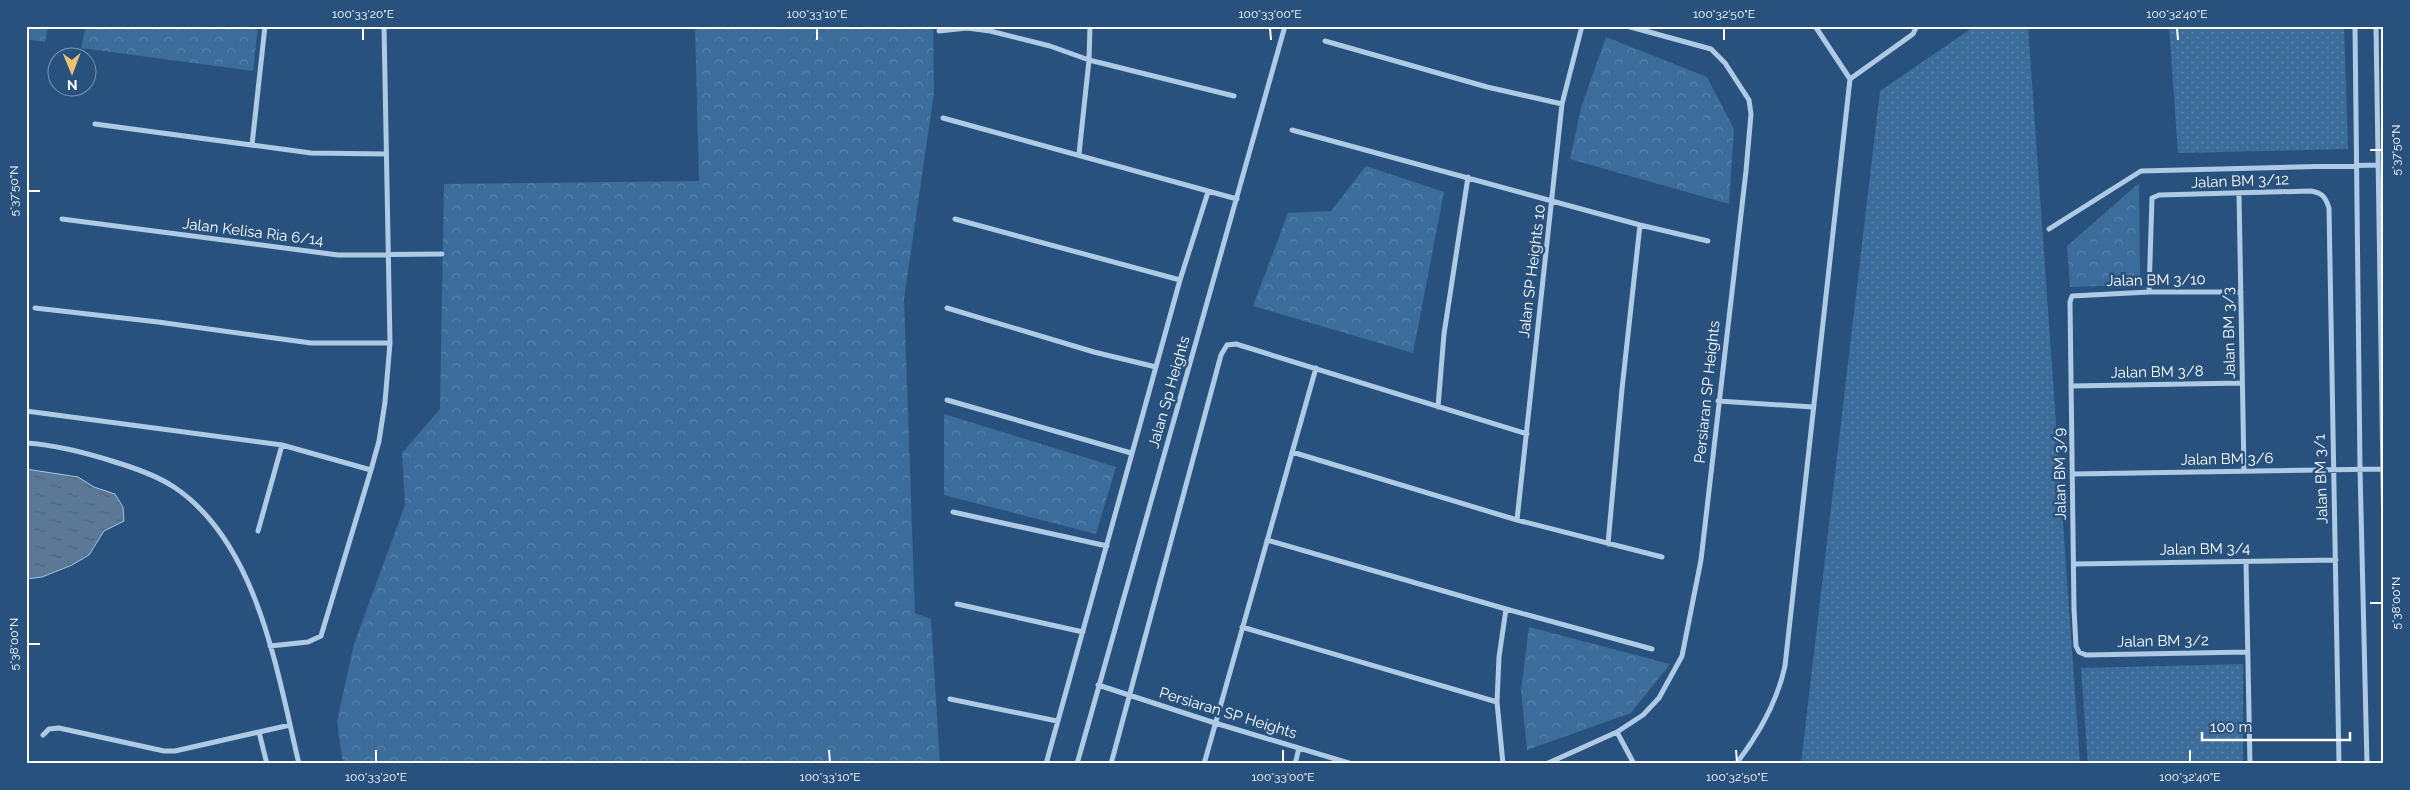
<svg xmlns="http://www.w3.org/2000/svg" width="2410" height="790" viewBox="0 0 2410 790" font-family="Raleway,sans-serif">
  <defs>
    <pattern id="grass-dots" width="8" height="8" patternUnits="userSpaceOnUse" patternTransform="scale(1.25)"><rect width="8" height="8" fill="#3c6c9a"/><path d="M2 2h.1M6 6h.1" fill="none" stroke="#5982a9" stroke-width="1.8" stroke-linecap="round"/></pattern>
    <pattern id="forest-crowns" width="20" height="18" patternUnits="userSpaceOnUse" patternTransform="scale(1.25)"><rect width="20" height="18" fill="#3c6c9a"/><path d="M2 6a3 3 0 1 1 6 0M12 15a3 3 0 1 1 6 0" fill="none" stroke="#5982a9"/></pattern>
    <pattern id="water-ripples" width="26" height="14" patternUnits="userSpaceOnUse" patternTransform="scale(1.25)"><rect width="26" height="14" fill="#5b7997"/><path d="M2 4q2-2 4 0t4 0M15 11q2-2 4 0t4 0" fill="none" stroke="#546272"/></pattern>
  </defs>
  <rect width="100%" height="100%" fill="#28527d"/>
  <path fill="url(#grass-dots)" d="M1975,26H2028L2080,764L1801,763L1880,91Z
    M2169,26H2344L2348,149L2178,153Z
    M2243,664V764H2088L2081,668Z"/>
  <path fill="url(#forest-crowns)" d="M26,26H48L45,42L26,39Z
    M86,26H258L253,71L81,48Z
    M695,26H933L934,93L904,299L915,613L931,619L940,764H343L337,721L354,644L405,505L402,453L440,409L444,184L699,181Z
    M1606,37L1707,77L1734,129L1729,204L1570,159L1581,108Z
    M1366,166L1444,192L1413,353L1253,306L1288,213L1331,211Z
    M2139,183L2140,280L2132,285L2070,287L2067,246Z
    M944,414L1116,467L1096,534L944,495Z
    M1529,627L1670,664L1631,713L1527,750L1521,690Z"/>
  <path fill="url(#water-ripples)" stroke="#a2c5e4" d="M26,469L78,477L94,487L115,494L123,507L124,521L104,531L89,555L72,565L42,577L26,579Z"/>
  <g fill="none" stroke-linecap="round" stroke-linejoin="round">
    <path stroke="#aecae4" stroke-width="5" d="M2355,26L2360,469L2367,764
      M2376,26L2384,542
      M939,31L967,28L990,31L1050,46L1089,60L1234,96
      M1325,41L1487,87L1562,104
      M1850,79L1913,34L1917,26
      M943,118L1237,199
      M95,124L311,153L385,154
      M1292,130L1640,225L1708,241
      M252,145L265,26
      M1079,154L1089,60L1090,26
      M2239,194L2244,471
      M62,219L338,255L442,254
      M955,219L1180,280
      M2049,229L2141,171L2378,165
      M2149,292L2152,198L2159,195L2311,191C2322,193 2325,196 2329,208L2339,764
      M2241,292H2149L2072,296L2070,302L2074,609L2076,646L2079,652L2086,655L2248,652
      M35,308L158,322L311,343H390
      M947,308L1094,352L1156,367
      M2071,386L2242,383
      M947,400L1131,453
      M1718,401L1813,407
      M1438,407L1444,334L1468,177
      M26,411L282,445L371,470
      M26,443C56,445 87,453 115,462C135,468 157,476 174,487C258,543 277,672 299,764
      M1292,452L1517,520L1662,557
      M2073,474L2382,469
      M953,512L1107,546
      M1517,520L1562,104L1582,26
      M258,531L282,445
      M1267,540L1506,609L1652,649
      M1608,544L1622,389L1640,225
      M2246,562L2250,764
      M2074,564L2336,560
      M957,604L1083,632
      M1242,627L1497,702
      M270,646L308,642L321,636L371,470L379,441L385,402L390,343L384,26
      M1098,685L1215,723L1352,764
      M950,699L1057,721
      M259,732L267,764
      M1617,732L1634,764
      M43,735L49,729L59,728L164,751H175L290,725
      M1046,764L1180,280L1208,192
      M1077,764L1285,26
      M1111,764L1221,355L1227,345L1236,344L1527,434
      M1204,764L1316,368
      M1295,764L1299,748
      M1503,764L1497,702L1499,657L1506,609
      M1546,764L1617,732L1643,715L1659,698L1682,656L1701,560L1746,171L1751,114L1749,100L1725,63L1711,49L1627,26
      M1736,764C1759,734 1777,703 1785,666L1850,79L1815,26"/>
  </g>
  <path fill="none" stroke="#fff" stroke-width="2" d="M363,28V40M817,28V40M1270,28L1271,40M1724,28V40M2177,28L2178,40M2370,150H2382M28,191H40M2370,603H2382M28,644H40M376,750V762M829,750L830,762M1283,750V762M1736,750L1737,762M2190,750V762"/>
  <g text-anchor="middle" stroke-width="5" stroke-linejoin="round" paint-order="stroke">
    <g font-size="15" fill="#fff" stroke="#28527d">
      <text transform="translate(2240 181) rotate(-2)" y="5">Jalan BM 3/12</text>
      <text transform="translate(253 232) rotate(7)" y="5">Jalan Kelisa Ria 6/14</text>
      <text transform="translate(1532 271) rotate(-83)" y="5">Jalan SP Heights 10</text>
      <text transform="translate(2156 280) rotate(-1)" y="5">Jalan BM 3/10</text>
      <text transform="translate(2229 333) rotate(-91)" y="5">Jalan BM 3/3</text>
      <text transform="translate(2157 372) rotate(-1)" y="5">Jalan BM 3/8</text>
      <text transform="translate(1169 392) rotate(-74)" y="5">Jalan Sp Heights</text>
      <text transform="translate(1707 392) rotate(-84)" y="5">Persiaran SP Heights</text>
      <text transform="translate(2227 459) rotate(-1)" y="5">Jalan BM 3/6</text>
      <text transform="translate(2060 474) rotate(-91)" y="5">Jalan BM 3/9</text>
      <text transform="translate(2321 479) rotate(-92)" y="5">Jalan BM 3/1</text>
      <text transform="translate(2205 549) rotate(-1)" y="5">Jalan BM 3/4</text>
      <text transform="translate(2163 641) rotate(-1)" y="5">Jalan BM 3/2</text>
      <text transform="translate(1228 713) rotate(17)" y="5">Persiaran SP Heights</text>
    </g>
  </g>
  <rect width="2410" height="790" fill="none" stroke="#28527d" stroke-width="55"/>
  <g transform="translate(72 72) rotate(179)"><circle r="24" fill="#28527d" stroke="#7e97b1"/>
  <path d="M0-4L9 19L0 12L-9 19Z" fill="#ebc274"/>
  <text y="-8" font-size="14" font-weight="bold" text-anchor="middle" fill="#ffffff">N</text>
  </g>
  <path d="M2202 732v8h148v-8" fill="none" stroke="#ffffff" stroke-width="2.5"/>
  <text x="2210" y="732" font-size="15" fill="#ffffff" stroke="#28527d" stroke-width="4" paint-order="stroke">100 m</text>
  <rect x="28" y="28" width="2354" height="734" fill="none" stroke="#fff" stroke-width="2"/>
  <g font-size="12" text-anchor="middle" fill="#fff">
    <text x="363" y="18">100°33'20"E</text>
    <text x="817" y="18">100°33'10"E</text>
    <text x="1270" y="18">100°33'00"E</text>
    <text x="1724" y="18">100°32'50"E</text>
    <text x="2177" y="18">100°32'40"E</text>
    <text transform="translate(2396 150) rotate(-90)" y="4">5°37'50"N</text>
    <text transform="translate(14 191) rotate(-90)" y="4">5°37'50"N</text>
    <text transform="translate(2396 603) rotate(-90)" y="4">5°38'00"N</text>
    <text transform="translate(14 644) rotate(-90)" y="4">5°38'00"N</text>
    <text x="376" y="781">100°33'20"E</text>
    <text x="830" y="781">100°33'10"E</text>
    <text x="1283" y="781">100°33'00"E</text>
    <text x="1737" y="781">100°32'50"E</text>
    <text x="2190" y="781">100°32'40"E</text>
  </g>
</svg>
